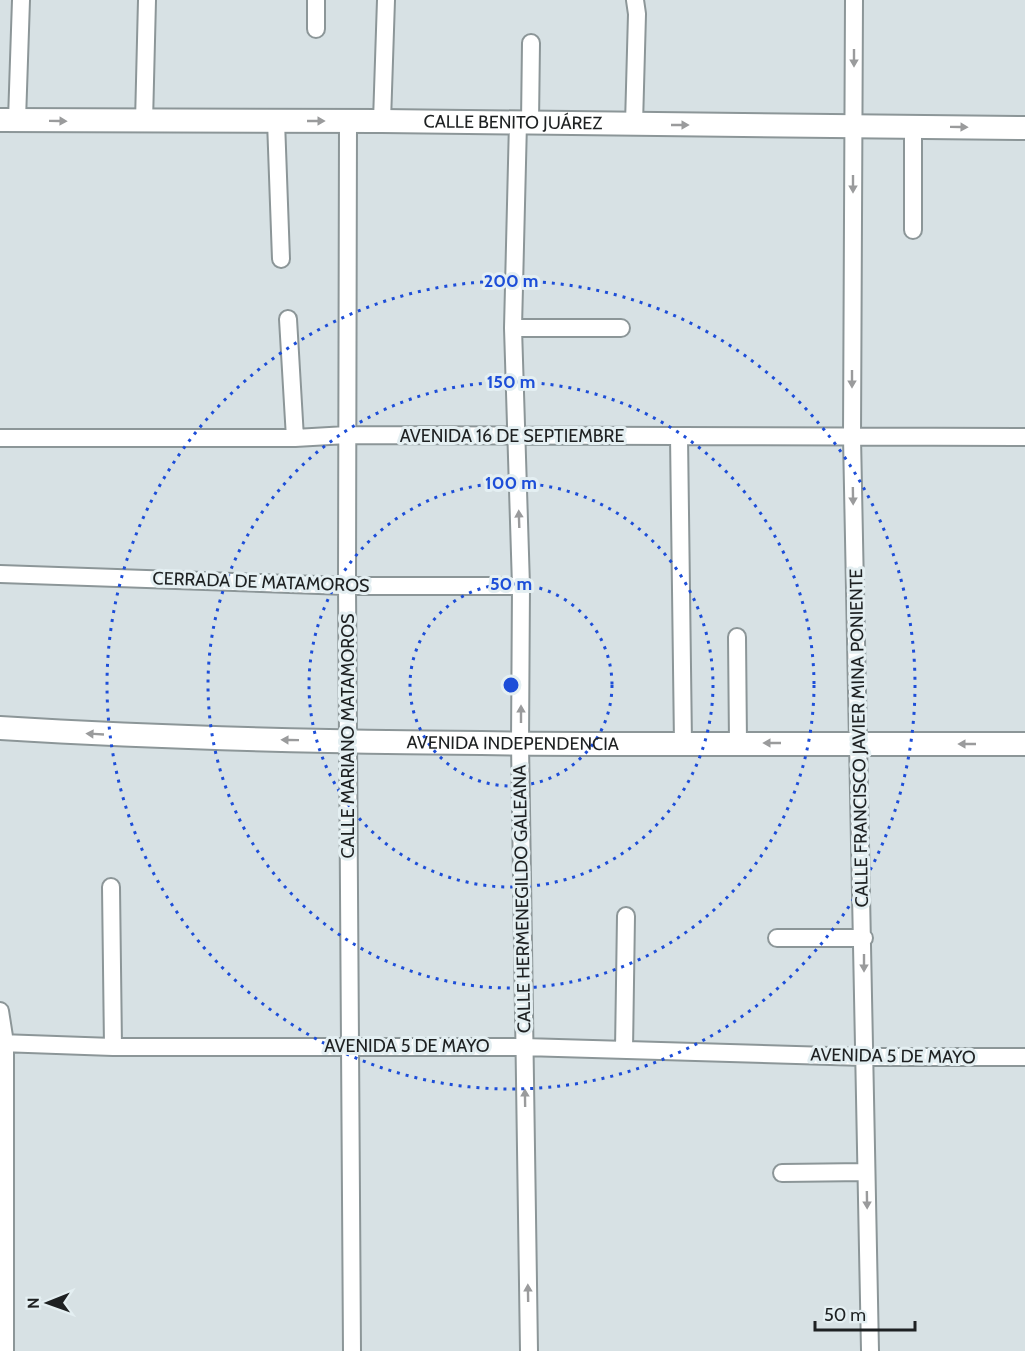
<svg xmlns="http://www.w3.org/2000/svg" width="1025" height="1351" viewBox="0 0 1025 1351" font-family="Cabin,sans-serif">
  <rect width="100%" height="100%" fill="#d7e1e4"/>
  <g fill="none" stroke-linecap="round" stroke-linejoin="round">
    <g stroke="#8c9698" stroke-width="20">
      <path id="minor" d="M854,0L852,437L870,1351
        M316,29V0
        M17,120L21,0
        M276,121L281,259
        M348,121L347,586L352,1351
        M382,121L386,0
        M144,122L147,0
        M518,122L513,328L521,586L520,743L529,1351
        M530,122L531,43
        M634,124L637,14L635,0
        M913,126V230
        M288,319L295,438
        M513,328H621
        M679,436L683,744
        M0,438H295L347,435L1025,437
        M0,574L347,586H521
        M737,637L738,743
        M111,887L113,1047
        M777,938H864
        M0,1011L5,1043V1351
        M0,1043L113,1047H524L864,1057H1025
        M624,1050L626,916
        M782,1173L866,1172"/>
    </g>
    <g stroke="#8c9698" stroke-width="26">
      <g id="secondary">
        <path id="s1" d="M0,120L382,121L1025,128"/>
        <path id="s2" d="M0,728C341,749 683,743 1025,744"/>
      </g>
    </g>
    <use href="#minor" stroke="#fff" stroke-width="16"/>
    <use href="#secondary" stroke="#fff" stroke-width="22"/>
  </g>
  <defs><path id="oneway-solid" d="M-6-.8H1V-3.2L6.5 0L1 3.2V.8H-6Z" transform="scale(1.5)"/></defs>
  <g fill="#9a9b9c">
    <use href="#oneway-solid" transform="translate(854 58) rotate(90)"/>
    <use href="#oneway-solid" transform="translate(58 121) rotate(1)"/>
    <use href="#oneway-solid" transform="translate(316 121)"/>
    <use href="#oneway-solid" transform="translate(680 125)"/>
    <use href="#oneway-solid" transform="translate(959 127) rotate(1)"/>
    <use href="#oneway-solid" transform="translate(853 184) rotate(90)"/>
    <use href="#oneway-solid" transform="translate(852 379) rotate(90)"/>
    <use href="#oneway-solid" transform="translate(853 496) rotate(89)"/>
    <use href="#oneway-solid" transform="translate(519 519) rotate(-92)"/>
    <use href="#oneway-solid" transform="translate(521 714) rotate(-90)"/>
    <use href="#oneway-solid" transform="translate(95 734) rotate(-177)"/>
    <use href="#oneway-solid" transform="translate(290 740) rotate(-179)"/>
    <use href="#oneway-solid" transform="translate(772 743) rotate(180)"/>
    <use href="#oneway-solid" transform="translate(967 744) rotate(-180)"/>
    <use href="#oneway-solid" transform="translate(864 963) rotate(90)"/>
    <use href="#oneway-solid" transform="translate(525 1098) rotate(-91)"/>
    <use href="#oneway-solid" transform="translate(867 1200) rotate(89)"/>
    <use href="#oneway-solid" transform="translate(528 1293) rotate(-91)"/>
  </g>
  <g fill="none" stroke="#1d4ed8" stroke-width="3" stroke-dasharray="3 6">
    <circle cx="511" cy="685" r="101"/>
    <circle cx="511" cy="685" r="202"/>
    <circle cx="511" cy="685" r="303"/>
    <circle cx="511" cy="685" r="404"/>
  </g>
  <g text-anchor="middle" stroke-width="6" stroke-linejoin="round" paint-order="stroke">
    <g font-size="18" fill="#1e2122" stroke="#e4eff2">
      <text dy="6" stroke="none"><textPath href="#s1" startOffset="513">CALLE BENITO JUÁREZ</textPath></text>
      <text x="512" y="442">AVENIDA 16 DE SEPTIEMBRE</text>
      <text transform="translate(261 582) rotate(2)" y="6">CERRADA DE MATAMOROS</text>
      <text transform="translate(348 736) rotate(-90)" y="6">CALLE MARIANO MATAMOROS</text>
      <text transform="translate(859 738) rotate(-91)" y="6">CALLE FRANCISCO JAVIER MINA PONIENTE</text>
      <text dy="6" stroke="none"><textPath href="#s2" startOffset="513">AVENIDA INDEPENDENCIA</textPath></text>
      <text transform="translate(522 899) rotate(-91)" y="6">CALLE HERMENEGILDO GALEANA</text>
      <text x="407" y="1052">AVENIDA 5 DE MAYO</text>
      <text transform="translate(893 1056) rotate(1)" y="6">AVENIDA 5 DE MAYO</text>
    </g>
  </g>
  <circle cx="511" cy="685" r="9" fill="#1d4ed8" stroke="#e4eff2" stroke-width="3"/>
  <g font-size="18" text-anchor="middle" font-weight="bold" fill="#1d4ed8" stroke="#e4eff2" stroke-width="6" stroke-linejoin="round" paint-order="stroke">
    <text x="511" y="287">200 m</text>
    <text x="511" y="388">150 m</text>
    <text x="511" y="489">100 m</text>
    <text x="511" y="590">50 m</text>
  </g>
  <g transform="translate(48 1303) rotate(269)" stroke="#e4eff2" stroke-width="4.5" paint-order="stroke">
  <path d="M0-4.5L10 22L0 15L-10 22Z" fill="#1e2122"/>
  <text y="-9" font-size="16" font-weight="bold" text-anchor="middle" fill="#1e2122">N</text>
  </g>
  <path d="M815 1321v9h100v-9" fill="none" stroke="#1e2122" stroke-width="3"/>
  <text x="824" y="1321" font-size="18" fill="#1e2122" stroke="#e4eff2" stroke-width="4.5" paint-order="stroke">50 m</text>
</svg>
